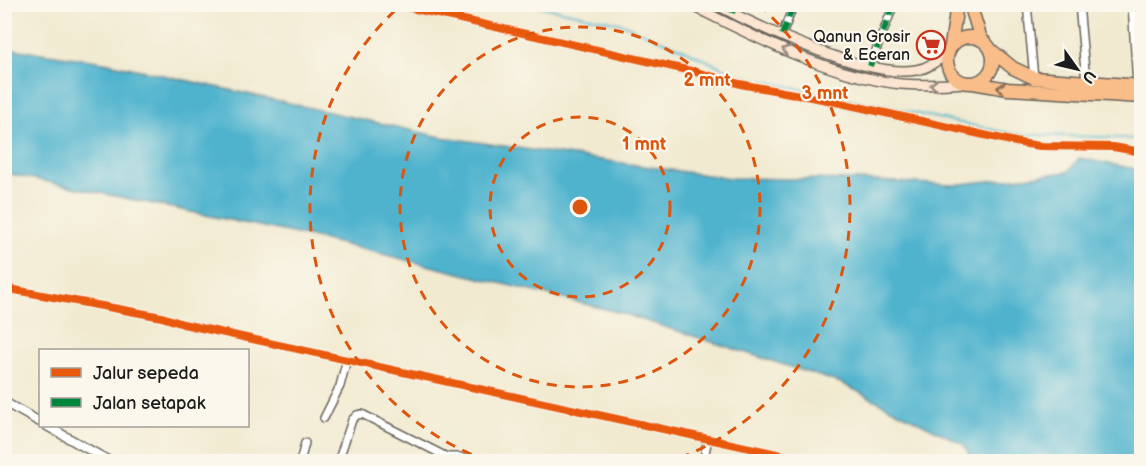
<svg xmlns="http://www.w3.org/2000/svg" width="1146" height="466" viewBox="0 0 1146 466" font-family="'Balsamiq Sans',sans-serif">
  <rect width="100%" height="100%" fill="#fbf7ec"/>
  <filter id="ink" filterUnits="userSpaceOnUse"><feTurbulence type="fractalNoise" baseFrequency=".0167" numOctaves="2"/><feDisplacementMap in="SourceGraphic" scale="12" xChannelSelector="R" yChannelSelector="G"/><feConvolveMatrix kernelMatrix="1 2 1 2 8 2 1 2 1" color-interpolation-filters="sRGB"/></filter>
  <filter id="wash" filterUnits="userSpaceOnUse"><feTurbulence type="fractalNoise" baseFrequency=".008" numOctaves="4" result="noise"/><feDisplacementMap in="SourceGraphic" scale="24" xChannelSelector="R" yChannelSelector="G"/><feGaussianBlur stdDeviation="1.35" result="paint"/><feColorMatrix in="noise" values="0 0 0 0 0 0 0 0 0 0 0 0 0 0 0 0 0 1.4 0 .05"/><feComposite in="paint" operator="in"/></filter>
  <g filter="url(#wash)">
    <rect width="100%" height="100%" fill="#f1ead0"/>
    <path fill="#50b3ce" stroke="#366875" stroke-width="1.5" d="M5,48L104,62L441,137L727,178L857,180L953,185L1068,172L1079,158L1141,170V461H974L963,444L841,383L621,313L325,240L5,173Z"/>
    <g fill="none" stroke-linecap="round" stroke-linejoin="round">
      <path stroke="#50b3ce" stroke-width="2" d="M528,4L620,23L678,47L740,76L1013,134L1124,138L1142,140"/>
    </g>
  </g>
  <g filter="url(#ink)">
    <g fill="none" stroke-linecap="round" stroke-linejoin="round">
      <g stroke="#67645b" stroke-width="10">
        <path id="minor" d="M393,4L700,73L740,84L827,100L1020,143L1040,146L1113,147L1142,152
          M1027,4L1034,78
          M1079,4L1086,82
          M1132,4L1137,85
          M732,13L735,4
          M782,35L794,4
          M870,66L894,4
          M4,288L162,317L183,324L814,462
          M324,418L340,386L347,359
          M300,462L305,443
          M338,462L352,420L357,415L362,414L447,457H460L470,462
          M703,462L708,439"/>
      </g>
      <g stroke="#67645b" stroke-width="11">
        <path id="tertiary" d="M4,402L40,422
          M47,426L111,462"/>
      </g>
      <g stroke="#67645b" stroke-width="12">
        <path id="secondary" d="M689,4C754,37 829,76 901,84C923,86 945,84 966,83
          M715,4C758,27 869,79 916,70C929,68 938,60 948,52"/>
      </g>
      <g stroke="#67645b" stroke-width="15">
        <path id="trunk" d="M970,4L981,39
          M947 60a23 23 0 1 1 46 0a23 23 0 1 1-46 0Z
          M951,46L957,4
          M991,50L1013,68L1034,78L1142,86
          M973,83L1008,89L1142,97"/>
      </g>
      <use href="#minor" stroke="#fff" stroke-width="7"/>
      <use href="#tertiary" stroke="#fff" stroke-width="8"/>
      <use href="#secondary" stroke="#fce5d0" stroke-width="9"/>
      <use href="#trunk" stroke="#f8bd89" stroke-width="12"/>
      <path stroke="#00873e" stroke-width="6" stroke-dasharray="12 6" stroke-linecap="butt" d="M732,13L735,4
        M782,35L794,4
        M870,66L894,4"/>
      <g stroke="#fbf7ec" stroke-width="11">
        <path id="cycleway" d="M393,4L700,73L740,84L827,100L1020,143L1040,146L1113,147L1142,152
          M4,288L162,317L183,324L814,462"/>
      </g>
      <use href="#cycleway" stroke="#e8590c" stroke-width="8"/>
    </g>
    <defs><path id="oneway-chevron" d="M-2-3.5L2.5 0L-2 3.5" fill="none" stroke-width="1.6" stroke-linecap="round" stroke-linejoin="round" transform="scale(1.5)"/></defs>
    <g stroke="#978b7f">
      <use href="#oneway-chevron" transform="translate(786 50) rotate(-158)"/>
      <use href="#oneway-chevron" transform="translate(934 85) rotate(179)"/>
    </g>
    <use stroke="#8a6c52" href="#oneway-chevron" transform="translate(1001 88) rotate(-174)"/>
  </g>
  <g fill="none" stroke="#de560d" stroke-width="3" stroke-dasharray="10 8">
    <circle cx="580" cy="207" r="90"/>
    <circle cx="580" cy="207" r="180"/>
    <path d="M488 461A270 270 0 0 1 401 5M759 5A270 270 0 0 1 672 461"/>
  </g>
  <defs>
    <g id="supermarket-ring" transform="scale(1.5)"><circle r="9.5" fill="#fbf7ec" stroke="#c8321e" stroke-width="1.5"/><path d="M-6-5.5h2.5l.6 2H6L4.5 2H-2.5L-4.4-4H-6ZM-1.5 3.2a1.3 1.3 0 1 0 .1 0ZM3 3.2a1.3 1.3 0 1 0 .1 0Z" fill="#c8321e"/></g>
  </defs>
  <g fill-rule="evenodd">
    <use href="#supermarket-ring" x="931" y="45"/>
  </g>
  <g text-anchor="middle" stroke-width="4.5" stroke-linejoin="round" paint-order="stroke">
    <g font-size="16" fill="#1c1c1c" stroke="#fbf7ec" text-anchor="end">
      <text x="910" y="42">Qanun Grosir<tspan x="910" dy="18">&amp; Eceran</tspan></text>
    </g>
  </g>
  <circle cx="580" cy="207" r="9" fill="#de560d" stroke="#fbf7ec" stroke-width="3"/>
  <g font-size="18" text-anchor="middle" font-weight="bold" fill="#de560d" stroke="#fbf7ec" stroke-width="4.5" stroke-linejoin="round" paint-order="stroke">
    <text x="707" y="86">2 mnt</text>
    <text x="825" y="99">3 mnt</text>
    <text x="644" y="150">1 mnt</text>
  </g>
  <rect width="1146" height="466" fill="none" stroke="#fbf7ec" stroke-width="24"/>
  <rect x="39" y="349" width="210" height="78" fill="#fbf7ec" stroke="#a29f99" stroke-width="1.5"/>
  <rect x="51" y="368" width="30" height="9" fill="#e8590c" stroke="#a29f99" stroke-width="1.5"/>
  <text x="93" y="379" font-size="18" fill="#1c1c1c">Jalur sepeda</text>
  <rect x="51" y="398" width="30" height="9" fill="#00873e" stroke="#a29f99" stroke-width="1.5"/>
  <text x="93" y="409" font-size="18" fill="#1c1c1c">Jalan setapak</text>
  <g transform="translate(1077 69) rotate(124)" stroke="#fbf7ec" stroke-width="4.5" paint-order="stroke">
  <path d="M0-4.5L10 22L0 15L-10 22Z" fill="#1c1c1c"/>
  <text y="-9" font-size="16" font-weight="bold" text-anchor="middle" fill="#1c1c1c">U</text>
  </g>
</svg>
